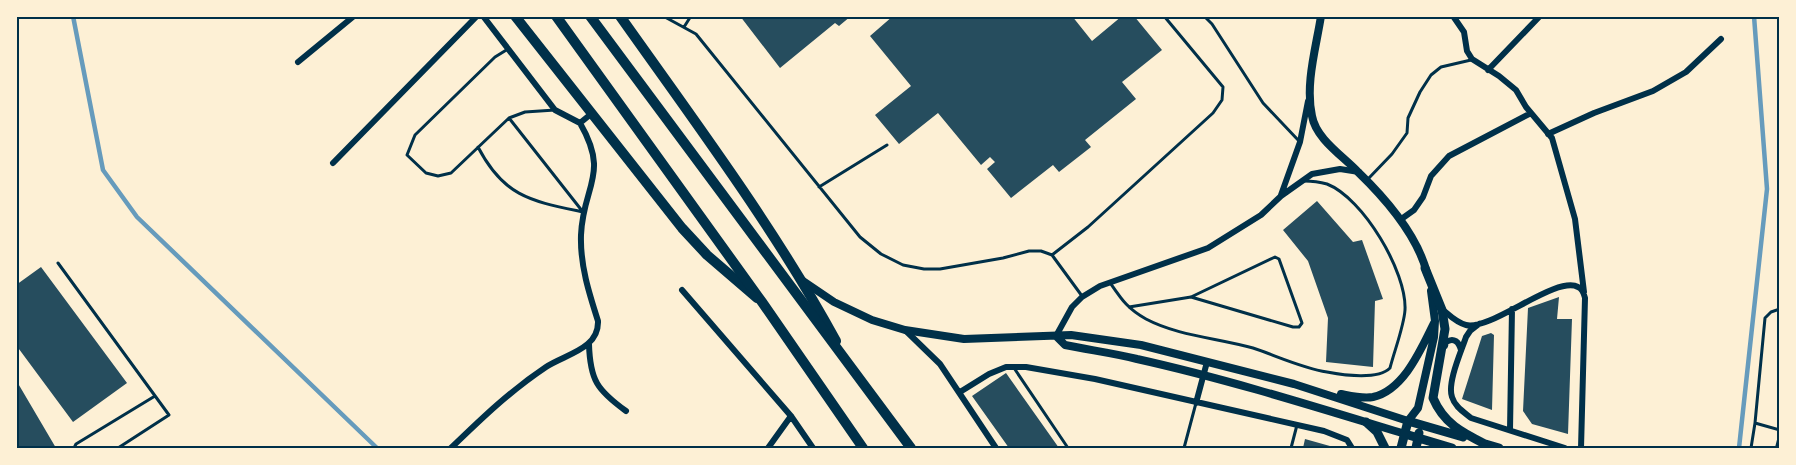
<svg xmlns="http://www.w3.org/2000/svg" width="1796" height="465" viewBox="0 0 1796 465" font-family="'Asap Condensed',sans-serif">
  <rect width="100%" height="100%" fill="#fdf0d5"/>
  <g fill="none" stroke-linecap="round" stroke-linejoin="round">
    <path stroke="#669bbc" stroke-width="4.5" d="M73,16L103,170L137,217L377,448
      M1739,448L1767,189L1754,16"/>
  </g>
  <path fill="#264d5e" d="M740,16H851L839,26L835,23L780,68Z
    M893,16H1072L1092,41L1122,16H1134L1162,50L1122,82L1136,99L1085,140L1091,147L1059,172L1053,165L1011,198L987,169L995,162L990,157L981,165L938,113L899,144L875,115L911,86L870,36Z
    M1317,201L1353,242L1362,240L1383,299L1375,301L1373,367L1326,362L1328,318L1308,261L1283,230Z
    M41,267L127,383L73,422L16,345V285Z
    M1559,297L1557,319H1572L1568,434L1532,424L1523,411L1528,308Z
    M1491,333L1494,335L1492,410L1462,399L1482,336Z
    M1006,373L1059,448H1009L972,396Z
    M16,380L56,448H16Z
    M1305,439L1337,448H1303Z"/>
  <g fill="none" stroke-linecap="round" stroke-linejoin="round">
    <path stroke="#003049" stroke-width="3" d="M663,16L696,34L860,237L881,254L903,265L924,269H940L1003,258L1029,251H1041L1052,255L1082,296
      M1204,16L1212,24L1263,103L1299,141
      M684,27L691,16
      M508,49L495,57L415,135L407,155L426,173L438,176L451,173L509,118L525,112L555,110
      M478,147C504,197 531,201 583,212L509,118
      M1368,179L1392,154L1407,133L1408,118L1420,92L1431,75L1441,67L1471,60
      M819,187L887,145
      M1052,255L1088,227L1213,113L1222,100L1223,87L1164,16
      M58,263L169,415L118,448
      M1111,284C1122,300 1128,309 1146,319C1178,336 1218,338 1253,348C1277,356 1302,368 1327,372C1343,375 1378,380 1390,368C1394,352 1404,326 1405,310C1407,272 1363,198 1327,184C1320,182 1311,181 1304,181
      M1129,307L1191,297L1275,257L1279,259L1302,323L1299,327H1293L1191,297
      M1014,368L1068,448
      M1755,423L1780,430
      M74,448L76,444L155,396
      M1184,448L1196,403
      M1291,448L1297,425
      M1751,448L1755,423L1765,318L1771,312L1780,309"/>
    <path stroke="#003049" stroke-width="6" d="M483,16L555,110L580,123L591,114
      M1453,16L1464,32L1467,51L1472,59L1499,76L1516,90L1526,107L1552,138L1575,219L1584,292
      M298,62L354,16
      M1488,70L1540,16
      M1548,134L1594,113L1653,91L1686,72L1721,39
      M333,163L477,16
      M1281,195L1300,142L1308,101
      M1400,220L1414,210L1423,197L1431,176L1449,156L1531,113
      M682,290L791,416L813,448
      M1443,310C1450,316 1457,323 1466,325C1491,331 1556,275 1578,287C1583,289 1584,294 1585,298L1581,448
      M1479,324L1470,331L1466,337C1461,352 1447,383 1452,397C1455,407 1464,412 1471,418L1565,448
      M905,330L940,364L996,448
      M1056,336L1072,307L1082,297L1100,286L1208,248L1261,215L1281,196L1312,174L1340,169L1359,172
      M589,344C590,380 597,390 626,411
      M1445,346L1446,342C1454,337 1459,342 1461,350
      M960,392L989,374L1006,367H1026L1095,379L1324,431L1347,440L1352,448
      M1196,403L1207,362
      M1510,430L1512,309
      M451,448C482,418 510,391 546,367C566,354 599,349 598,321C589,293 580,265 581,235C583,185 610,175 580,123
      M768,448L791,416
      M1778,448L1780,440"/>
    <path stroke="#003049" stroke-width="8" d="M1321,16C1316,48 1305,84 1312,116C1316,139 1343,156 1358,172C1386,199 1417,234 1427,273
      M803,281L834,302L872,320L905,330L964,339L1071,335L1141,345L1294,384L1408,421L1418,408L1434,337L1435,321L1431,291
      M1056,336L1065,345C1089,350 1113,353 1137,359C1227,379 1316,407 1405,434
      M1341,394C1351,396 1363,399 1373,397C1404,390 1421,349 1434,323"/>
    <path stroke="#003049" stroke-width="9" d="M1425,268L1442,310L1445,329L1433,398C1444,424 1463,433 1487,445
      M1366,422L1377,432L1385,448
      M1405,434L1452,448
      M1482,443L1499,448
      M1401,448L1408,421L1463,437
      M1416,448L1419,433"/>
    <path stroke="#003049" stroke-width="10" d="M515,16L682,228L707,255L757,298
      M620,16C695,122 774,227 836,341"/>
    <path stroke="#003049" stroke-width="10" d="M556,16L762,302L863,448
      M590,16L911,448"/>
  </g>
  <rect width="1796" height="465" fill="none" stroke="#fdf0d5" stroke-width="36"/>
  <rect x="18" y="18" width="1760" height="429" fill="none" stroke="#003049" stroke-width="2"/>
</svg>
